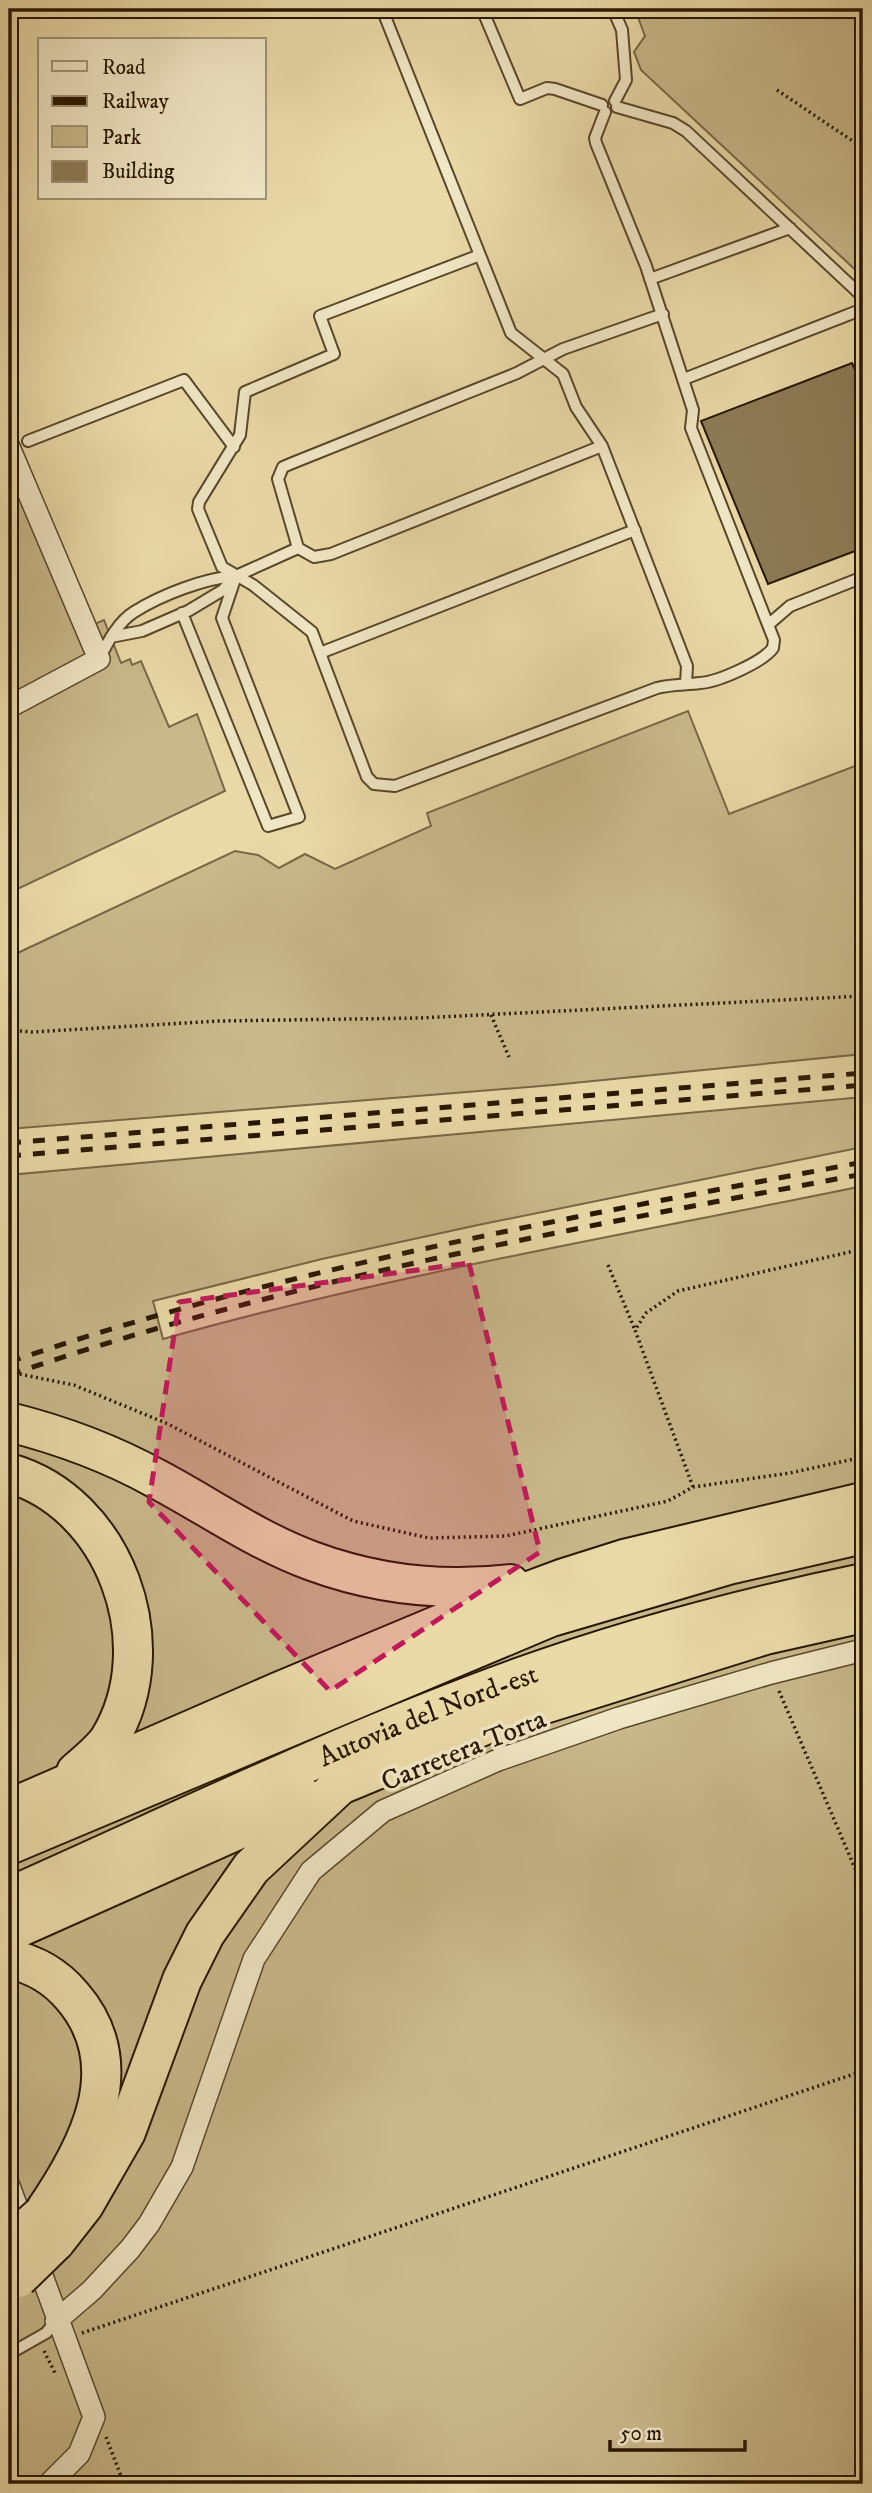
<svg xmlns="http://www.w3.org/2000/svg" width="872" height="2493" viewBox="0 0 872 2493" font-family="'IM FELL DW Pica',serif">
  <rect width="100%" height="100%" fill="#eadaa8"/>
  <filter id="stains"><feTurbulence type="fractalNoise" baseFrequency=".00286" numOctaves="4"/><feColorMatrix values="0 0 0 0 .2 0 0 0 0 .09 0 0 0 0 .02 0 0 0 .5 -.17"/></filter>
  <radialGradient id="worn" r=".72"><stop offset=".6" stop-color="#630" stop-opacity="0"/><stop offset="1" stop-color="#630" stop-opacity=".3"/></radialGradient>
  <path fill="#c9b98b" stroke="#786846" stroke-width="2" d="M635,9H863V277L641,70L634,52L645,36Z
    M9,430L87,627L104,620L121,663L130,659L132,665L141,661L169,727L197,714L225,791L9,893Z
    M688,711L729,814L863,763V1054L553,1085L9,1129V957L235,851L258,855L279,868L305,854L335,869L431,826L427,813Z
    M863,1097V1147L478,1225L322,1259L153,1301L163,1339C393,1274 630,1234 863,1186V2484H9V1175Z"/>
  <path fill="#8d7c57" stroke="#281700" stroke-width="2" d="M852,363L863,388V548L768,584L701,421Z"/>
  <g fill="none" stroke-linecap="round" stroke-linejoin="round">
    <g stroke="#58482a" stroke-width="14">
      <path id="service" d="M382,9L511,333L563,374L576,407L602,446L687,666L686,683
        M482,9L520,99L547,88L555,89L602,105
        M613,9L622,30L626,80L615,101
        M617,107L673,123L686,131L863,297
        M480,255L320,316L334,354L245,392L240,435L199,502L198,509L222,567L253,585L312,632L367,777L374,784L395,786L657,688C672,684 685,685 700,683C718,682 763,662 773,648L774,640L691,428L693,410L646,266L596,143L595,138L605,112
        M650,279L790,228
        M684,379L863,309
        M28,441L184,380L234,447
        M602,446L331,554L314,557L298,548L278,479L283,467L295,462L517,373L563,349L663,314
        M182,613L268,826L299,817L222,618L236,576
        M768,625L790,606L863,577
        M111,637L142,631L188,611L223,590L236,576L298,548
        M320,653L635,530
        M99,659C108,642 118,622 134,612C161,595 205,578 236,576
        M9,2354L46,2333L56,2321"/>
    </g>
    <g stroke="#58482a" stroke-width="24">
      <path id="minor" d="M9,447L99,659L9,707
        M9,2186L94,2417L79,2454L49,2484
        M56,2321L92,2290L130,2249L149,2224L182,2167L254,1959L311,1871L383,1811L498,1760L619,1718L771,1673L863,1650"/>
    </g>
    <g stroke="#281700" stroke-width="42">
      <g id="motorway">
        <path d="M9,1422C61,1435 110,1453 157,1479C208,1506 257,1541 312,1561C377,1585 441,1592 510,1584"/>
        <path d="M9,1473C115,1503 166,1644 110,1738C102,1751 87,1762 76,1772"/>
        <path d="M9,1809L278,1692L443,1623L564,1578L624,1559L863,1502"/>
        <path d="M9,1845L551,1617L728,1565L863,1534"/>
        <path id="s1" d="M9,1897C178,1822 346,1740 521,1677C632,1637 748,1607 863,1583"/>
        <path d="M9,1932L307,1799"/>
        <path d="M9,1959C34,1964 56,1977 72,1996C133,2066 87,2150 42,2215"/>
        <path d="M55,2242L84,2205L126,2132L182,1980L205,1934L251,1868L340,1785L509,1715L765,1635L863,1613"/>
      </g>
    </g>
    <path stroke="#281700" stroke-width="3.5" stroke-dasharray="2 3.5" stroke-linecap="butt" d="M777,90L863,148
      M491,1015L509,1057
      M9,1030L32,1032L219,1021L419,1018L863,996
      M608,1265L635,1330
      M9,1372L74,1385L168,1424L353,1521L429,1538L506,1536L668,1501L693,1487L790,1473L863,1457
      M693,1487L635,1330L646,1313L678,1291L863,1249
      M779,1691L863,1887
      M82,2333L863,2071
      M44,2351L56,2375
      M106,2437L124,2484"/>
    <use href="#service" stroke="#f1e7c6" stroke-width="10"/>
    <use href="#minor" stroke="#f1e7c6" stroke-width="21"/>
    <use href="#motorway" stroke="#eadaa8" stroke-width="38"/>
    <path stroke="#281700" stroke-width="5" stroke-dasharray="12 12" stroke-linecap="butt" d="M9,1143L863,1073
      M9,1156L863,1085
      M9,1362C286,1267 576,1217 863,1162
      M9,1375C286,1280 576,1228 863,1174"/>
    <g stroke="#281700" stroke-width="42" stroke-linecap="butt">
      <path id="motorway-bridge" d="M9,2244L42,2215
        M18,2278L55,2242"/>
    </g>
    <use href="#motorway-bridge" stroke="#eadaa8" stroke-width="38"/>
  </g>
  <path fill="#c2185b" fill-opacity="0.2" stroke="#c2185b" stroke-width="5" stroke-dasharray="14 9" stroke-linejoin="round" d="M469,1263L540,1552L330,1691L149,1502L179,1302Z"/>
  <g text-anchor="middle" stroke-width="7" stroke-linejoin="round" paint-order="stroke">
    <g font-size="28" fill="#281700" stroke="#f1e7c6">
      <text dy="10" stroke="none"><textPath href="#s1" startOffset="457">Autovia del Nord-est</textPath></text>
      <text transform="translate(463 1749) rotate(-22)" y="10">Carretera Torta</text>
    </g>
  </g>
  <rect width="872" height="2493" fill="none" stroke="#eadaa8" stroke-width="35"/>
  <rect x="10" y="10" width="851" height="2472" fill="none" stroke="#281700" stroke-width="3.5"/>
  <rect x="18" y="18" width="837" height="2458" fill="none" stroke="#281700" stroke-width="2"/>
  <rect x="38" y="38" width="228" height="161" fill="#f1e7c6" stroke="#a19477" stroke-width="2"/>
  <rect x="52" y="61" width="35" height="10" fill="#f1e7c6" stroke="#a19477" stroke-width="2"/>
  <text x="102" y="74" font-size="21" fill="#281700">Road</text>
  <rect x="52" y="96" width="35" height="10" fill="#281700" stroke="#a19477" stroke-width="2"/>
  <text x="102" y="108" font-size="21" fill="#281700">Railway</text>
  <rect x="52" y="126" width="35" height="21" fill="#c9b98b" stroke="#a19477" stroke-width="2"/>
  <text x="102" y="144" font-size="21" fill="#281700">Park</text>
  <rect x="52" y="161" width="35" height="21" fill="#8d7c57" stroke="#a19477" stroke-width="2"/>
  <text x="102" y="178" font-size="21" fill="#281700">Building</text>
  <path d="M610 2440v10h135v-10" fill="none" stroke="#281700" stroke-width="3.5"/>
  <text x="620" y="2440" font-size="21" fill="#281700" stroke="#f1e7c6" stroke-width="5" paint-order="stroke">50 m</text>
  <rect width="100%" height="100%" filter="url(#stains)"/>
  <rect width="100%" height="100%" fill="url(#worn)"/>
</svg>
